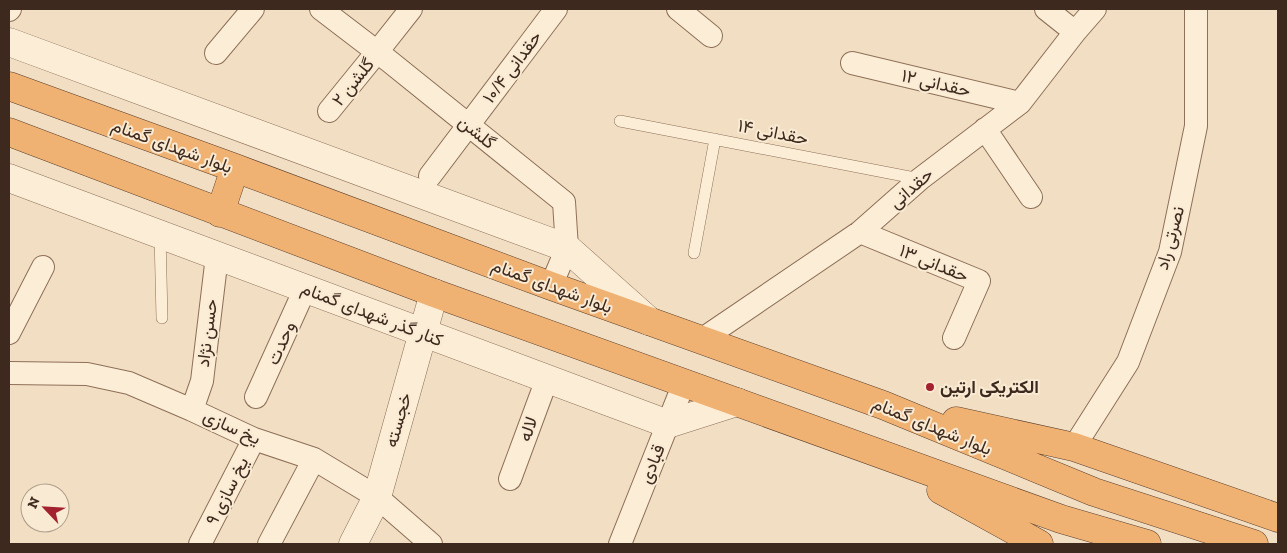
<svg xmlns="http://www.w3.org/2000/svg" width="1287" height="553" viewBox="0 0 1287 553" font-family="'Zilla Slab',Vazirmatn,serif">
  <rect width="100%" height="100%" fill="#f2dfc3"/>
  <g fill="none" stroke-linecap="round" stroke-linejoin="round">
    <g stroke="#8e6f58" stroke-width="12">
      <path id="service" d="M620,121L920,179
        M160,235L162,318
        M694,253L715,139"/>
    </g>
    <g stroke="#8e6f58" stroke-width="24">
      <path id="minor" d="M321,9L389,61L564,202L567,248L551,286
        M678,9L711,36
        M1046,9L1075,32
        M9,10L10,9
        M216,53L253,9
        M852,63L1020,103
        M329,111L377,52L411,9
        M985,129L1031,197
        M430,176L556,9
        M860,232L979,281L954,338
        M9,333L43,267
        M701,340L860,232L920,179L1020,103L1075,32L1095,9
        M9,373L87,374L129,383L192,410L254,439L314,459L377,497L431,544
        M256,397L305,289
        M192,410L202,381L217,256
        M1074,447L1128,362L1170,252L1196,126V9
        M510,479L547,379
        M200,544L254,439
        M269,544L314,459
        M620,544L684,383"/>
    </g>
    <g stroke="#8e6f58" stroke-width="29">
      <path id="tertiary" d="M9,42L567,248L649,321
        M9,178L668,424L737,402
        M353,544L377,497L434,293"/>
    </g>
    <g stroke="#5c3e2c" stroke-width="29">
      <path id="trunk" d="M9,86L235,168L551,286L883,405L1094,492L1254,544
        M9,132L434,293L1061,519L1147,544
        M220,213L235,168
        M956,421L1074,447L1278,518
        M941,490L1039,544"/>
    </g>
    <use href="#service" stroke="#fcedd7" stroke-width="11"/>
    <use href="#minor" stroke="#fcedd7" stroke-width="22"/>
    <use href="#tertiary" stroke="#fcedd7" stroke-width="28"/>
    <use href="#trunk" stroke="#f0b272" stroke-width="28"/>
  </g>
  <circle fill="#a32230" stroke="#f9ead3" stroke-width="2" cx="930" cy="387" r="5"/>
  <g text-anchor="middle" stroke-width="4" stroke-linejoin="round" paint-order="stroke">
    <g font-size="18" fill="#3d291d" stroke="#f9ead3">
      <text transform="translate(512 67) rotate(-53)" y="6">حقدانی ۱۰/۴</text>
      <text transform="translate(353 82) rotate(-51)" y="6">گلشن ۲</text>
      <text transform="translate(936 83) rotate(13)" y="6">حقدانی ۱۲</text>
      <text transform="translate(477 132) rotate(39)" y="6">گلشن</text>
      <text transform="translate(773 132) rotate(11)" y="6">حقدانی ۱۴</text>
      <text transform="translate(172 146) rotate(20)" y="6">بلوار شهدای گمنام</text>
      <text transform="translate(911 188) rotate(-41)" y="6">حقدانی</text>
      <text transform="translate(1170 238) rotate(-75)" y="6">نصرتی راد</text>
      <text transform="translate(934 263) rotate(22)" y="6">حقدانی ۱۳</text>
      <text transform="translate(552 286) rotate(20)" y="6">بلوار شهدای گمنام</text>
      <text transform="translate(372 314) rotate(21)" y="6">کنار گذر شهدای گمنام</text>
      <text transform="translate(207 333) rotate(-83)" y="6">حسن نژاد</text>
      <text transform="translate(281 343) rotate(-66)" y="6">وحدت</text>
      <text transform="translate(398 420) rotate(-74)" y="6">خجسته</text>
      <text transform="translate(932 426) rotate(22)" y="6">بلوار شهدای گمنام</text>
      <text transform="translate(232 427) rotate(24)" y="6">یخ سازی</text>
      <text transform="translate(528 429) rotate(-70)" y="6">لاله</text>
      <text transform="translate(652 464) rotate(-68)" y="6">قبادی</text>
      <text transform="translate(227 491) rotate(-63)" y="6">یخ سازی ۹</text>
    </g>
    <g font-size="18" font-weight="bold" fill="#3d291d" stroke="#f9ead3" text-anchor="start">
      <text x="940" y="393">الکتریکی ارتین</text>
    </g>
  </g>
  <rect width="1287" height="553" fill="none" stroke="#3d291d" stroke-width="20"/>
  <g transform="translate(45 508) rotate(295)"><circle r="24" fill="#f9ead3" stroke="#ae9d8a"/>
  <path d="M0-4L9 19L0 12L-9 19Z" fill="#a32230"/>
  <text y="-8" font-size="14" font-weight="bold" text-anchor="middle" fill="#3d291d">N</text>
  </g>
</svg>
